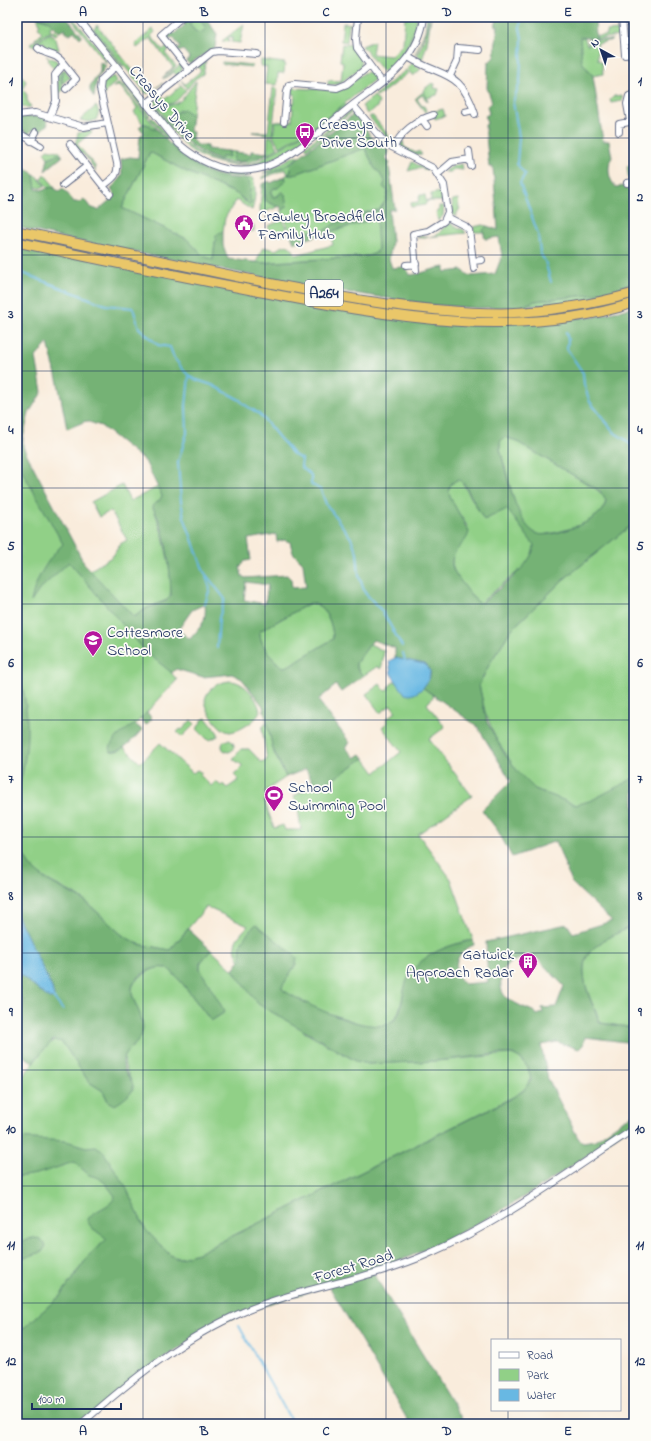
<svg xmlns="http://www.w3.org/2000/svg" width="651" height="1441" viewBox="0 0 651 1441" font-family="'Indie Flower',sans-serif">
  <rect width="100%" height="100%" fill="#fdfcf7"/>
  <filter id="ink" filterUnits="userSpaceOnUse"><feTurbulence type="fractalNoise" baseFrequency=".025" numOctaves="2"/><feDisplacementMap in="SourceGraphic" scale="8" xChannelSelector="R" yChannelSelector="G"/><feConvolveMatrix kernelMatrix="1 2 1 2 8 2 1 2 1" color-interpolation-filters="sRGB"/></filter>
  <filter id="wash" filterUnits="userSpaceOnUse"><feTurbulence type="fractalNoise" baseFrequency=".012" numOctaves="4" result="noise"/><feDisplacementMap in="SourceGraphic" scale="16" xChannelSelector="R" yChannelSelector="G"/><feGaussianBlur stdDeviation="0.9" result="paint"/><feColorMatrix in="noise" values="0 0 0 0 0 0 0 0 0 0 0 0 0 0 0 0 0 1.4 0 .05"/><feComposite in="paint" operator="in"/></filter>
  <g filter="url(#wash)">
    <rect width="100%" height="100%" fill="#f9ecdc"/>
    <path fill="#91d087" stroke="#568072" d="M37,17L49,21L54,26L50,27V29L53,31L55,30L58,33L55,35L53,32C44,32 41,40 34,40L42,33L38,26L40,24Z
      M70,17H72C79,26 107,55 107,64Z
      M80,17H83L123,67L122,68Z
      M405,17H417C413,41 401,58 383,72L362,46L374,41L372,54L391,56L403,44Z
      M419,17H421C418,32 401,75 382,75C402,59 414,42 419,17Z
      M427,17H429L426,31L415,55L425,31Z
      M431,17L427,44L422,60L417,55L424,41Z
      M195,19H200L206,29L200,34L195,31L189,24Z
      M343,23L354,24L349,25L347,42L341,41Z
      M244,24L240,43L231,42L233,37H228L229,42L222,41Z
      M97,25L150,92L163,83L147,94L94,29Z
      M153,29L155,32L151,36L163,50L166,47L169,50L165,53L176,66L162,78L173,67L150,38L137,48L135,44Z
      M619,30V36L596,39V36L607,35V31Z
      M48,34H52L56,39L59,50L43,48L45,44L44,42L40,43L41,47L36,45L32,46L31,42L38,41Z
      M584,36L587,45H589L588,40H612L597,44L598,60L602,62L603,74L593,76L582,62L579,39L580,37Z
      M342,44L353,45L361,60V67L339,84L328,85V80L341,81L343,62L340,61Z
      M46,56L56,60L59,65L54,69L48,61L49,59Z
      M206,60L203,74L195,79L187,89L181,80L185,84L201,71L198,67Z
      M261,60L285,63L284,73H278L277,85L265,84L267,67L261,66Z
      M222,62L252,65V67L222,64Z
      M412,63L421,69L413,76L407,69Z
      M181,64L182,70L177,76L174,72L163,79Z
      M65,69L72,81L69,78L62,84L63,70Z
      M62,70L61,81L64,89L60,93L58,92L57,76Z
      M406,70L408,73L377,97L375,95Z
      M369,72L375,79L323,121L280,147L273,136L275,122L292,121L293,108H288V103L294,104L295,94L289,93L291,88L338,90L364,73Z
      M22,76L26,81L23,89L27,95V100L31,107C29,107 24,108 22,106C18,102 17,83 17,77Z
      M114,76L117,81L106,91L104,96L102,87L105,80Z
      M118,76L122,79L150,114L149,117Z
      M196,81L192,115L180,110L171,116L168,121L156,105C182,107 180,101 196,81Z
      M178,82L186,90C174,105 173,105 155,104L156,100L161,95L165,99L181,86Z
      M118,83H120L157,129H152L147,124H143L134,112L137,108L120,86L113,87Z
      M432,83L435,84L434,88L439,89L437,95L427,98L428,102L422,95L417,99L422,106H424L427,112L426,113L415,99L423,92L427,98L423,90Z
      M273,88H277L272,135L252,132H268Z
      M622,95V101L611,103L610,100L614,96Z
      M374,96L379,102L377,107L367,114L362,106Z
      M345,104L347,106C308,137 270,178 216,162C202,158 189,151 180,140C172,130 157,118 154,106C165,118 174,133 187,144C204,159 237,171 259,161L320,124Z
      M96,106L99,112L96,120L89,122L80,120Z
      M443,109L445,116L435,119L432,112Z
      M353,111L307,149L305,147L349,112Z
      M371,116H373L392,140H389L369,117Z
      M150,118H153L169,137L167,139Z
      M90,130L92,132L77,144L95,166V172C92,165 87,155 79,152L75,145L78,133Z
      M268,136L272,137L278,148L267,155Z
      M403,141L404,147L416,153L419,151L422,154C415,156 402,151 400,145Z
      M172,142C187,157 207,170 229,173C236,174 244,173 251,174C223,182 189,165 171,144Z
      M365,148L375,169L380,173L381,176L386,182L385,189L388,191L386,200L379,210C369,211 356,214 350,222L344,221L323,231L316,230L299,234L292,238L282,211L287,206L280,193L278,196L273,197L271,192L274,188H278L286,180L285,176L288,174L285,169L262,179V177L290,164L292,168L288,175H293Z
      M47,149L59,151L62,155L48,158L44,152Z
      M229,151L235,152L237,163L255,156L262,157C248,165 234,163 219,160L222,157H227L230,153Z
      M150,152L185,171L237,194L245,202C249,195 251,186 247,178H252C257,187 255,200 252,210L236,200L225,218L223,231L216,235L213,260L202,255L187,239L122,208Z
      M296,155L298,157C289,164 275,172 263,173Z
      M412,162L428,170L419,168L408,171Z
      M462,164L463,170L454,169L450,172H444L453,166Z
      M634,165V178L629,180L627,166Z
      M34,174L36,175L45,186L40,188L35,187Z
      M44,174L56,188H48L41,179Z
      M265,183V197L278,207L262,213L263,216L260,210L262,184Z
      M440,192L444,201H427L425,205L411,207L410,203L418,202L420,195H425L426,201L431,200V194Z
      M458,199L459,208H460L455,217L453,214L452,200Z
      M439,206H444L443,216L438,221L436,212L439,210Z
      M377,218L378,249L376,253L368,256L256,263L263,247L276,250C287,242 291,245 296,255L333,245L330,232Z
      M283,220L286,228L284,235H271L268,226Z
      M241,223L250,228L254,225V231H244V234H241Z
      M450,223L459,229H463L466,233L417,238L421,235C441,241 438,229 450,223Z
      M483,225L487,226L484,232H474L473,227Z
      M634,282V288L584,300L520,307L535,301L590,295L611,291Z
      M504,437L514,440L596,489L604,496L606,501C601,524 560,532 541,535L527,564L480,603L476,601C467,589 447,571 453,555C456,546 463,537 468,528C462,515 447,502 449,487L456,480H461L484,520L515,504L500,449V442Z
      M17,457L46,509L128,629L147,653L166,666L177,680L119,742L140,763L160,743L193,773L197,770L202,773L200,775L211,786L216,781L221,786L223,784L227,788L239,780L234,775L243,766L233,759L241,749H249L261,762L267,760L262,728L267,722L274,753L286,777L264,792L267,799L264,800L274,828L283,825L285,830H301L298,808L294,796L314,785L319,789L364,758L375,773L401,752L382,727L388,722L386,719L396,712L391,705L380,713L366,694L380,684L385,691L389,689L388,687L395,681L422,687L434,696L427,704L445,727L429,739L472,796L418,834L451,879L473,940C452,944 427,952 414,970C394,996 411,1033 364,1025L316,1009L304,1032L356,1061L368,1064L436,1061L510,1054C521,1056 529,1066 531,1077L526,1088L517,1095L198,1253C187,1257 179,1261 169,1254L100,1245L85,1261L60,1296L17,1334V1084L48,1044L57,1040L62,1042L89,1082L103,1091L108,1101L132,1082C110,1043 141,1055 142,1028C142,1003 117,990 146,973C154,968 161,966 169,969L183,984L211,1021L225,1012C219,1003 199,975 200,965C201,960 207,955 211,950L233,970L240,961C231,943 235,940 248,926L206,907L170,950C160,948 147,947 137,943C116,935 103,915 85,901C65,886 37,881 24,857C19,848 22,841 23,831L17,821Z
      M122,485L130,501L158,487L162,496L159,501L152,506C161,522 176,582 169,599L147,608L134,617L89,571L113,556L120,544L127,540L111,511L99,517L91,502Z
      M634,523V788L599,803L576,806L535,789L519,774L496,739L485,712L479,685L490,663L511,630L564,579Z
      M310,603C326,604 333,625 333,639L288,666L283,667C273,661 258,642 260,631Z
      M370,644L384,651L382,666L380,669L378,666L363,676L356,667V663Z
      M230,681C244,681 258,698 260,712C256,721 240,731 230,732C219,731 206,711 205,700C207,688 219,682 230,681Z
      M206,718L218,733V736L210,740L207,739L197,729L202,720Z
      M191,720L195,724L182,737L177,732L180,729L182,730Z
      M222 746a6 6 0 1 1 12 0a6 6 0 1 1-12 0Z
      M627,928L634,930V1028L601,1023C593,1004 574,971 590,952C599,941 615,935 627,928Z
      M17,989L24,1002L21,1015L17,1022Z"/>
    <path fill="#74b274" stroke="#487069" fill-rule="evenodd" d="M38,17H66L82,36L80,38L74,31L70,34L64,32L66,30L65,29L59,32L49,21Z
      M195,17H205L217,34L215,48L189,64L186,61L190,58L183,50L179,52L177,50L180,47L173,37L169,40L167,36L171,31L174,34L185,25L183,21L186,18L191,20ZM195,19H200L206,29L200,33L195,31L189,24Z
      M498,17H595L596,39L580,37L582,62L593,76L603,141H609L612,157C607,165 608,180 616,187L624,186L630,192L634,211V282L611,291L590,295L535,301L520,307L477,308L433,305L313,287L77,241L17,227V162L34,174L36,189L41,190L52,187L59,191L63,188L74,202H80L84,199L90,207L98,210L115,196L111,189L122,175L121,159L130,157L138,158L140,136L144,133L139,127L143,124L150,125L152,129H157C180,158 207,181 247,178C250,183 252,190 249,196L252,203L250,205L237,194L185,171L150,152L122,208L187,239L202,255L213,260L216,235L223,231V245L228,259L264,263L368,256L376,253L378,249L376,218L294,243L292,238L305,232L323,231L338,222H350L358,215L379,210L386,200L388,191L383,187L385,181L381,176L380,173L375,169L365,148L293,175H288L291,171L290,164L355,113L372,138L389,151L386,158L390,163L389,166L395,209L389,210L392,242L389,259L392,268L403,267L407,269L410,275C423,274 432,268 445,267V272L462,270L470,276L495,274L502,256L499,237L485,239L483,230L487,226L498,230L493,167H489L485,125L487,124L485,116L489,114L487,106L492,102L487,88L488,63L494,57L498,26H495Z
      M100,62L106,66L97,79L94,97L90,91V86L100,72Z
      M183,109L192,115L190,131L193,132L192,140L198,145L207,146V149L229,151V157H222L219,160C194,151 184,140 168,121L171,116Z
      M30,116L45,117L48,124L39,132L33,130L28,134L19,127L18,120L20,117Z
      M251,151L267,153L262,157C251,155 244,163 235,162L233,159L235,152L251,154Z
      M58,154L63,156L45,171L48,158Z
      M285,176L286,180L278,188H274L271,192L273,197L278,196L282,191L285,194L287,207L282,211L280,206L278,207L266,201L264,185L265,183L269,181L271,183Z
      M17,246L449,324L594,317L634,307V523L564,579L511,630L490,663L479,685L487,722L504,753L519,773L535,789L576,805L592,800L634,778V869L630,892L634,895V930L627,928C615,935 599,941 590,952C574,971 593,1004 600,1023L634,1028V1043L585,1037L583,1045L579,1049L557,1042L541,1045L548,1079L578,1138L583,1142L595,1140L634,1113V1123C551,1181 468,1238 372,1271L465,1424H410L329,1286L271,1303L219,1324L153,1365L81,1424H17V1334L60,1296L90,1254L107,1239L92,1228L87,1221C92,1209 112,1208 115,1196L105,1183L99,1178L89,1175L74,1162L37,1174L17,1177V1138L66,1141L86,1147L96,1146L102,1150L125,1185L145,1229L169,1254L175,1258H181L198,1253L508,1100L523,1091L531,1080L528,1068L521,1059L513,1054H498L436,1061L368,1064L356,1061L258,1004L233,970L242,958C237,943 246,935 256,924L297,957L296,964L282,987L283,990C301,1002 379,1042 396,1018C403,1008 402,992 407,980C418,955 448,945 473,940L474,945C456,952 450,968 464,984L488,982L486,942L567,924L573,933L612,921L571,882L556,841L512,857L498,831L482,810L511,781L477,726L422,687C430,681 434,672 425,664L395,658V648L373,640L356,663V667L363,676L341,692L336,685L318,700L350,743L345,747L355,758L361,754L364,758L319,789L314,785L306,769L286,777L273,749L263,706L242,679L232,674L203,677L176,669L172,673L147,653L69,562L40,589L31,602C35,579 47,560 63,544L17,462ZM48,343L58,383L67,429L86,421L101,426L145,461L162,496L159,501L152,506C167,532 170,566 171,596L166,601L147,608L134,617L85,565L23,447V438L29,413L42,392L36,357ZM504,437L514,440L600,491L606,501C604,514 588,522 577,526C569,530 545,537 538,534C516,527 506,470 500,449V442ZM458,479L465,485L484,520L507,509L534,545C534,565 496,590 482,603C474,602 471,594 466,588C454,572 444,563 461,545C465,541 468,537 469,532L450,497L449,489L451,484ZM276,534L277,542L284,540L290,542L293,553L303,563L306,587L292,588L291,579L287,575L245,578L242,576L240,567L245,561L251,560L248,539ZM246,582L268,585L265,604L244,600ZM310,603C326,604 333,625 333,639L288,666L283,667C273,661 258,642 260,631ZM205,604C207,622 201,626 190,639L178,630L192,610ZM535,956L564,986L556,1007L542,1008L543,1013L537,1015L535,1012C526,1008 515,1004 507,998C502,994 500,987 501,981C501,961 519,958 535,956Z
      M17,672C33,708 28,758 17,795L19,766L17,758Z
      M147,712L152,719L146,725L140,719Z
      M135,724L142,730C134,738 122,754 110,751C109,740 127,729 135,724Z
      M17,813L23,831L21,851L31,867L45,879L85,901L122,935L138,944L170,950L188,929L211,950L200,963V969L225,1012L211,1021L183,984L169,969C161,966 154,968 146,972C112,992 151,1010 141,1036C137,1045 124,1051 123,1061C122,1082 151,1083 115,1105L108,1101L103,1091L89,1082L62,1042L53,1040L33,1062L17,1052V1022L21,1015L24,1002L17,989V972L46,995L52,988L17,915Z
      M32,1238C40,1238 43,1239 46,1246L42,1252L17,1260V1243Z"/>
    <path fill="#68b8e3" stroke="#4274a0" d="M395,658L425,664L430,671C431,682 416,699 405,694L391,674L389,661Z
      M17,915L52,988L54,997L50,998L46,996L17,972Z"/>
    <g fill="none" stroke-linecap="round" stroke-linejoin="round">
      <path stroke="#68b8e3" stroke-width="2" d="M521,17L520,28L522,38L520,82L513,102L519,137L517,164L525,174L520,183L538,234L540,253L545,261L551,282
        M17,271L106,305L133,308L139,328L158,345L170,347L174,358L186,373L194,379L212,385L240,400C245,407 254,409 260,415C268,423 274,432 282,441C291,449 289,454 302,459L301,467L311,475V484L321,490L326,504L351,538L357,553L359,576L365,593L382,611L402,646
        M566,332L568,340L567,349L583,373L584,385L590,402L615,433L626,440L634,448
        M189,376L186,406L187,433L178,462L181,502L184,517L204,572L225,599L219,618L217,648
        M205,604L210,588L206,577
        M403,653L405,660
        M53,997L63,1010
        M239,1326L293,1424"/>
    </g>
  </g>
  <g filter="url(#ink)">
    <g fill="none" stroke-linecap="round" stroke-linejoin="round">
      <g stroke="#69718a" stroke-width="8">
        <path id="minor" d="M77,17L179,144C201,163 228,175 257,169C289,163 328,124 354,104C371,91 390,79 403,63C415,49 422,35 424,17
          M182,17L161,35L189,70
          M358,17L356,39L357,48L382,82
          M622,17L624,42L634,40
          M624,42L625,55
          M38,48C48,57 54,51 64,64
          M408,57C442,78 461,69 475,114
          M450,76L457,61L458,48L480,50
          M146,104L212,52L218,51L257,54
          M353,105L386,144L433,168L444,185L448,212L444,221L428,231L413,234L416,270
          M465,112L473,110
          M17,115L35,113L84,127L107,123
          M50,116L56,101L55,75L64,64L76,79L66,89
          M422,119L427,126
          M630,121L627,104L629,96L634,94
          M284,122L287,91L289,85L295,84L337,88L347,84L369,66
          M17,132L41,146
          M619,132V124L634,121
          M31,141L36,132
          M70,144L103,186C112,179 119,176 117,163L100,89L101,80L116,66
          M394,148C399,133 417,120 433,115
          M469,151L471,166
          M438,174L452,162L470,159
          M627,183L634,182
          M63,185L87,166
          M103,186L110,194
          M447,217L465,226L469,230L474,269
          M473,261L482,260
          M406,265L416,264
          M81,1424C130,1381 182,1338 243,1312C302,1287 369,1280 428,1254C502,1222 567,1173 634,1129"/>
      </g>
      <g stroke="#69718a" stroke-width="11">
        <path id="highway" d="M17,231C91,247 165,262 239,277C323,294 415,313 501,313C546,312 591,305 634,293
          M17,242C100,260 183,277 267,293C387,316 514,341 634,303"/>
      </g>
      <use href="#minor" stroke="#fff" stroke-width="6"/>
      <use href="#highway" stroke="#eac769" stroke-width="9"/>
    </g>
  </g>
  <path fill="none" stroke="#1b2f5e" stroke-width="1" stroke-opacity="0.55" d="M143,17V1424M265,17V1424M386,17V1424M508,17V1340M17,138H634M17,255H634M17,371H634M17,488H634M17,604H634M17,720H634M17,837H634M17,953H634M17,1070H634M17,1186H634M17,1303H634M508,1410V1424"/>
  <defs>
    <g id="bus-pin" transform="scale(1)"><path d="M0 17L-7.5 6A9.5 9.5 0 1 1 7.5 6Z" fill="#b5179e" stroke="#fdfcf7"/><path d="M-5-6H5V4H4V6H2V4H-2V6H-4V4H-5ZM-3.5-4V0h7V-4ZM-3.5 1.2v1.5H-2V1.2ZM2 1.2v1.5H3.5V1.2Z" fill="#fff"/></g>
    <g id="civic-pin" transform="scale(1)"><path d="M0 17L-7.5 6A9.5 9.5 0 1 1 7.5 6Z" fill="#b5179e" stroke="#fdfcf7"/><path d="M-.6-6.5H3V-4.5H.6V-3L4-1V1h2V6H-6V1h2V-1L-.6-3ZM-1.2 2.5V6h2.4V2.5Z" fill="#fff"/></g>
    <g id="school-pin" transform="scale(1)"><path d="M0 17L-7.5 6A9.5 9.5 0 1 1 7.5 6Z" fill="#b5179e" stroke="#fdfcf7"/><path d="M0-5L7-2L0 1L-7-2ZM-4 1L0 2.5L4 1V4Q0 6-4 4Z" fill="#fff"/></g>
    <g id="stadium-pin" transform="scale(1)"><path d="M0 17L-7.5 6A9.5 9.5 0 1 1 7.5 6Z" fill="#b5179e" stroke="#fdfcf7"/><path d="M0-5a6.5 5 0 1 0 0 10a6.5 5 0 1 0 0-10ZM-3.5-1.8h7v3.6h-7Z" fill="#fff"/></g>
    <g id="building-pin" transform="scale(1)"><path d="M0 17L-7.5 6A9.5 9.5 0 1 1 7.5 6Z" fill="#b5179e" stroke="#fdfcf7"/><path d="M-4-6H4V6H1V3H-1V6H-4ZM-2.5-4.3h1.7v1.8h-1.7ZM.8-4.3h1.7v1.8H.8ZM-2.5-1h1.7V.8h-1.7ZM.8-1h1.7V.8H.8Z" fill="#fff"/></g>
  </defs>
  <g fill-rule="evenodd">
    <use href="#bus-pin" x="305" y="132"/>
    <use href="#civic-pin" x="244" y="224"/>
    <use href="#school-pin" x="93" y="640"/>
    <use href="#stadium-pin" x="274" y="795"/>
    <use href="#building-pin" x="528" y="962"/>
  </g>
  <g text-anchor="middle" stroke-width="3.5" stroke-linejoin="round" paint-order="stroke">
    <rect fill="#fdfcf7" stroke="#5f6c8c" stroke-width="1" x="305" y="280" width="38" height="26" rx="3"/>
    <g font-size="15" font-weight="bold" fill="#1b2f5e">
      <text x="324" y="298">A264</text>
    </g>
    <g font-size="16" fill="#1b2f5e" stroke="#fdfcf7">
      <text transform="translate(163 102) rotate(50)" y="6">Creasys Drive</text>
      <text transform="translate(353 1265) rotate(-17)" y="6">Forest Road</text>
    </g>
    <g font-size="16" fill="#1b2f5e" stroke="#fdfcf7" text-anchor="start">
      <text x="319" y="129">Creasys<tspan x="319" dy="18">Drive South</tspan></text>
      <text x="258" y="221">Crawley Broadfield<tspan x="258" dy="18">Family Hub</tspan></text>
      <text x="107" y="637">Cottesmore<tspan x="107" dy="18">School</tspan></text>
      <text x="288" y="792">School<tspan x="288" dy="18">Swimming Pool</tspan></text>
      <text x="514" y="959" text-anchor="end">Gatwick<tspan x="514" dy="18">Approach Radar</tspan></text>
    </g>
  </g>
  <rect width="651" height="1441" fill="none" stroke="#fdfcf7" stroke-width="44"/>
  <rect x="491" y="1339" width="130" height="72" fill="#fdfcf7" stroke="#a3aaba"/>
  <rect x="499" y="1352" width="20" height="6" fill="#ffffff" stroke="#a3aaba"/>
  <text x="527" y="1359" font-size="12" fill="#1b2f5e">Road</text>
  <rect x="499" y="1369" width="20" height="12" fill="#91d087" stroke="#a3aaba"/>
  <text x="527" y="1379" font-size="12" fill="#1b2f5e">Park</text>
  <rect x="499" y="1389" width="20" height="12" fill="#68b8e3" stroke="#a3aaba"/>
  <text x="527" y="1399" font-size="12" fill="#1b2f5e">Water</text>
  <g transform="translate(601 50) rotate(320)" stroke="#fdfcf7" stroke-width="3" paint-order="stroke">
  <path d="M0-3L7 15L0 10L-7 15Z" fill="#1b2f5e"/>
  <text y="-6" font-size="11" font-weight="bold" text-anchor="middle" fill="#1b2f5e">N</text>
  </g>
  <path d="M32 1403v6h89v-6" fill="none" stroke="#1b2f5e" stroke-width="2"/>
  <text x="38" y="1403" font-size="12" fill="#1b2f5e" stroke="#fdfcf7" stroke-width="3" paint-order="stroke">100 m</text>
  <rect x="22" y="22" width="607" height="1397" fill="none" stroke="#1b2f5e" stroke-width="1.5"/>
  <g font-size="13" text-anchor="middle" font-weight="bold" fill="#1b2f5e">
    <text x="83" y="16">A</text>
    <text x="204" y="16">B</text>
    <text x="326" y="16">C</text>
    <text x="447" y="16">D</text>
    <text x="568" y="16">E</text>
    <text x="11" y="85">1</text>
    <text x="640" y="85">1</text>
    <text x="11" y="201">2</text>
    <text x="640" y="201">2</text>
    <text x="11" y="318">3</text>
    <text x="640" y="318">3</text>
    <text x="11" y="434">4</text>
    <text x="640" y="434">4</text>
    <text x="11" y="550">5</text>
    <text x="640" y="550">5</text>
    <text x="11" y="667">6</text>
    <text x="640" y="667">6</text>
    <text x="11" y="783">7</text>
    <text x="640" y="783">7</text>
    <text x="11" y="900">8</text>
    <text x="640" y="900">8</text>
    <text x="11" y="1016">9</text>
    <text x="640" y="1016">9</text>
    <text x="11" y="1133">10</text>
    <text x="640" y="1133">10</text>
    <text x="11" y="1249">11</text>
    <text x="640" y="1249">11</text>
    <text x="11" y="1365">12</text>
    <text x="640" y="1365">12</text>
    <text x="83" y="1435">A</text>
    <text x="204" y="1435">B</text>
    <text x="326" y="1435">C</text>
    <text x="447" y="1435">D</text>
    <text x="568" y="1435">E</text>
  </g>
</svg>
